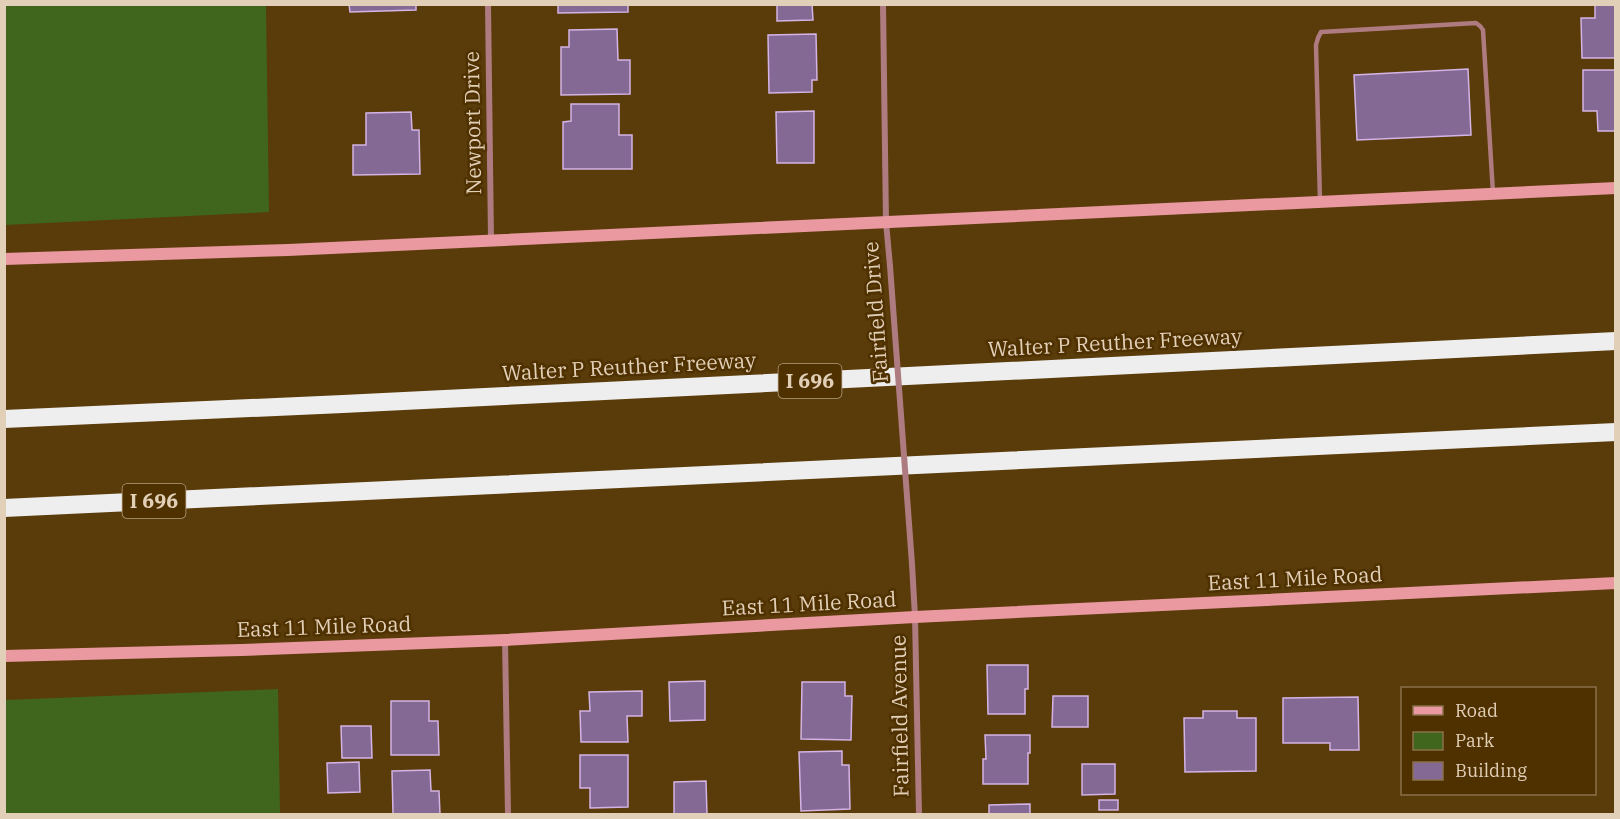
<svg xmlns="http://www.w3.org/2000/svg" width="1620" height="819" viewBox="0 0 1620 819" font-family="'IBM Plex Serif',serif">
  <rect width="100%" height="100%" fill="#5a3b0a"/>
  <path fill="#3f661c" d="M5,4L266,5L269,212L5,225Z
    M278,689L280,814H5V700Z"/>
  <path fill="#856995" stroke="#d3b4e4" stroke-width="1.5" d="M349,4H416V10L350,12Z
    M558,4H628V12L558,13Z
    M777,4H812L813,20L777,21Z
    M1595,4H1616V58H1582L1581,18H1595Z
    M617,29L618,60H630V94L561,95V47H569V30Z
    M816,34L817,80H812V92L769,93L768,35Z
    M1468,69L1471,135L1357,140L1354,75Z
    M1583,70H1616V131H1598L1597,111H1583Z
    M571,104H619V135H632V169H563V122L571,121Z
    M814,111V163H777L776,112Z
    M411,112L412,130H419L420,174L353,175V145H366V113Z
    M987,665H1028V689H1025V714H988Z
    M705,681V720L670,721L669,682Z
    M802,682H845V696H852L851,740L801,739Z
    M642,691V716H627L628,742H581L580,711H590L589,692Z
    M1053,696H1088V727H1052Z
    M1358,697L1359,750H1330V743H1283V698Z
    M391,701H429V721H438L439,755H391Z
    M1203,711H1237V718H1256V771L1185,772L1184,718H1203Z
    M341,726H371L372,758H342Z
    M985,735H1030V753H1028V784H983V759H986Z
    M842,751V765H849L850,809L801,811L799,752Z
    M580,755H628V807L590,808V788H580Z
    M359,762L360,792L328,793L327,763Z
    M1082,764H1115V794L1082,795Z
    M430,770L431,791H439L440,814H393L392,771Z
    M706,781L707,814H674V782Z
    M1099,800H1118V810H1099Z
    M1030,804V814H989V805Z"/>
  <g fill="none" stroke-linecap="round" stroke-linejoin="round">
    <path stroke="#ae7b80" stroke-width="4.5" d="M1320,201L1316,45L1318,38L1321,32L1476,23L1480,26L1483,30L1493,193"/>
    <path stroke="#ae7b80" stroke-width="6" d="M488,4L491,240
      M883,4L886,222L890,266
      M912,564L915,617L919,814
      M505,640L508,814"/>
    <path stroke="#ea99a1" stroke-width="12" d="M4,259L288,250L1616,188
      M4,656L241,650L505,640L915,617L1616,583"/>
    <path stroke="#eee" stroke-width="18" d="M4,419L343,404L1616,341
      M4,508L1616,432"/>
    <path stroke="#ae7b80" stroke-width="6" d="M890,266L912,564"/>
  </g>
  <g text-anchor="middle" stroke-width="5" stroke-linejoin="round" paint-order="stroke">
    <g fill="#4f3100" stroke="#b6a081" stroke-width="1.5">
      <rect x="778.5" y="364" width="63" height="34" rx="4.5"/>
      <rect x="122.5" y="484" width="63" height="34" rx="4.5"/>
    </g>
    <g font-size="20" font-weight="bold" fill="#e2cfb8">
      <text x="810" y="388">I 696</text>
      <text x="154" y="508">I 696</text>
    </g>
    <g font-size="21" fill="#e2cfb8" stroke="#4f3100">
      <text transform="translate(473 123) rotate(-91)" y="7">Newport Drive</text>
      <text transform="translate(876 312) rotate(-94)" y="7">Fairfield Drive</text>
      <text transform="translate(1115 343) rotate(-3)" y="7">Walter P Reuther Freeway</text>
      <text transform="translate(629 367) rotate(-3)" y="7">Walter P Reuther Freeway</text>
      <text transform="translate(1295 579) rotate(-3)" y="7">East 11 Mile Road</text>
      <text transform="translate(809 604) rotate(-3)" y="7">East 11 Mile Road</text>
      <text transform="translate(324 627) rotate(-2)" y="7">East 11 Mile Road</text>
      <text transform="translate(900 716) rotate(-91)" y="7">Fairfield Avenue</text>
    </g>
  </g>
  <rect width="1620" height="819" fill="none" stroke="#e2cfb8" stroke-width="12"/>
  <rect x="1401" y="687" width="195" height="108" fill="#4f3100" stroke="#8a704a" stroke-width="1.5"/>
  <rect x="1413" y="706" width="30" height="9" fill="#ea99a1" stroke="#8a704a" stroke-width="1.5"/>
  <text x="1455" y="717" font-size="18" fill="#e2cfb8">Road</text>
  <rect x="1413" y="732" width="30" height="18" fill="#3f661c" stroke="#8a704a" stroke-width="1.5"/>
  <text x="1455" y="747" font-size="18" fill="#e2cfb8">Park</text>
  <rect x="1413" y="762" width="30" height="18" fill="#856995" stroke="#8a704a" stroke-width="1.5"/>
  <text x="1455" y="777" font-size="18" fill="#e2cfb8">Building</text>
</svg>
